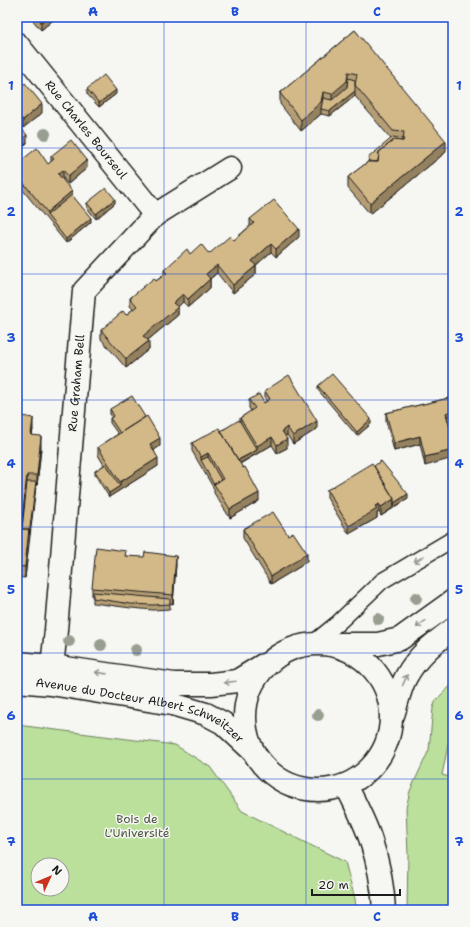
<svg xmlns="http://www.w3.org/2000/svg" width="470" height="927" viewBox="0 0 470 927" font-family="'Shantell Sans',sans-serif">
  <rect width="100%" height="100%" fill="#f6f6f2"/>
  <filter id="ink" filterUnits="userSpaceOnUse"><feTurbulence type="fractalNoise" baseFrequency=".025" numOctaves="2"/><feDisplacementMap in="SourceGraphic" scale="8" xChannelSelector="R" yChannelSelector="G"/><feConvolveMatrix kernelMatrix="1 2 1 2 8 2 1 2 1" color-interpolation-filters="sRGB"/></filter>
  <g filter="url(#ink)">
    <path fill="#bbe09b" stroke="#6c7e5c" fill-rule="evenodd" d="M453,684V720L442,775L453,778V910H407L408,854L406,808L410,791L429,750L433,708L436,700L444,692Z
      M17,725L175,745L210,767L242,811L304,842L345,862L355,899L356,910H17ZM38,865H62V889H38Z"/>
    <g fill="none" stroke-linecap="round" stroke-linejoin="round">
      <g stroke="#1c1c1c" stroke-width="18">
        <path id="service" d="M312,644L338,623L382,581L453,539"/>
      </g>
      <g stroke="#1c1c1c" stroke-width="25">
        <g id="minor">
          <path id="s1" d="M17,44L155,215"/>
          <path id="s2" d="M52,666L56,630L77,374L84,291L155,215L230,168"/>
          <path d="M346,785C354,802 364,820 370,838C378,861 383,885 384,910"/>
        </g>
      </g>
      <g stroke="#1c1c1c" stroke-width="25">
        <g id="secondary">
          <path d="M339,644H378L400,639L453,601"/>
          <circle cx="318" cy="717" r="73"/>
          <path d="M17,663L52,666L174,684H211L237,681L263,665"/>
          <path id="s3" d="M17,681L51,684L172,704L206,714L223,723L253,751"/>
          <path d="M393,715C397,704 400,688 406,677C418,655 434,643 453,629"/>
        </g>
      </g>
      <use href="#service" stroke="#f6f6f2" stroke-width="15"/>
      <use href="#minor" stroke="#f6f6f2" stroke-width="22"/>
      <use href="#secondary" stroke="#f6f6f2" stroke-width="22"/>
    </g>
    <g fill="#989f91">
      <circle cx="45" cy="134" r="6"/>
      <circle cx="416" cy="598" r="6"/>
      <circle cx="378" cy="619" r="6"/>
      <circle cx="69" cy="641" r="6"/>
      <circle cx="101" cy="645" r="6"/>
      <circle cx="136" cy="650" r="6"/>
      <circle cx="318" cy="715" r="6"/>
    </g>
    <path fill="#b59e75" stroke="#1c1c1c" d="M30,17H57L41,30Z
      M355,30L446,152L370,214L348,188V177L368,162L391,139L355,96L330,116L321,114L301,131L280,104V93Z
      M87,89L116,94L99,107L87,94Z
      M17,90L42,113L23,128L18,123L17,124L27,143L17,152Z
      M51,156L87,168L68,184L63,178H62L72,195L91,222L66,243L17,183V164H48L51,162Z
      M87,203H115L96,219L87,208Z
      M250,219L299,237L276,257L271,252L256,265V274L233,293L217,273L210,279V288L188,307L183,302L178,307V315L148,340L149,349L126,368L101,339V330L126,315L133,309L130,306V298L156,281L164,275V270L190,254H209L234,240L250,226Z
      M318,386L371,424L357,436L318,390Z
      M265,391L317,429L293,444L287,435L285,437L287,448L277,453L272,445L240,464L259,501L230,518L214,493V489L192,451V443L240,422V418L251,411L249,408V400L264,403L266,401L265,399Z
      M453,397V425L449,426L425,466L420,444L394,451L386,421V413Z
      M110,409L160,446L154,450L158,466L109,497L95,475V471L104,465L98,455V447L118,434L110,423V418L112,417L110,414Z
      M17,415L33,429L32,435L41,448L37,486H36L29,540L25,578L17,577Z
      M374,466L408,499L381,516L379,512L377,513V518L349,534L327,498V490Z
      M243,529L288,535L307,562L302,564L301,566L271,584L243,538Z
      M126,556L176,564L173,604L170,603V609L153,610L131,608L93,603V597H92V588Z"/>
    <path fill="#94815f" stroke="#1c1c1c" d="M47,17H57L41,30V22Z
      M348,72L347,92L332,105V94Z
      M116,90V94L99,107V103Z
      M355,91V96L330,116V111Z
      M323,92V103L321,109V114L301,131V120Z
      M42,104V113L23,128V120Z
      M18,115V123L17,124V116Z
      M27,135V143L17,152V143Z
      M446,141V152L370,214V203Z
      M87,160V168L68,184V176Z
      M63,170V178L58,182V174Z
      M72,191V200L47,215V212Z
      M115,199V203L96,219V214Z
      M91,218V222L66,243V239Z
      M299,229V237L276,257V249Z
      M271,244V252L252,269V261Z
      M217,265V273L206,282V274Z
      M256,266V274L233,293V285Z
      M210,279V288L188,307V299Z
      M183,294V302L178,307V315L143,344V336L173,303Z
      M149,341V349L126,368V359Z
      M453,410V419L447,421L446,413Z
      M33,418V429L31,446V435Z
      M371,419V424L357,436V432Z
      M317,421V429L293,444V436Z
      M453,421V425L447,427V422Z
      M287,427V435L282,439V431Z
      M41,436V448L37,486V475Z
      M420,436V444L394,451V443Z
      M272,437V445L237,465V461L257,450V446Z
      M160,438V446L150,453V444Z
      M287,439V448L277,453V445Z
      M453,450V458L425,466V457Z
      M208,453V461L201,460V457Z
      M158,458V466L109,497V493L120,486V482Z
      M27,475V486L21,535V529Z
      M36,482V486L25,578V567L29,529Z
      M259,493V501L230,518V509Z
      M408,494V499L394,507V503Z
      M394,499V507L381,516V507Z
      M379,504V512L377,513V518L349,534V526Z
      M307,553V562L302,564L301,566L271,584V576Z
      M176,556V564L173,604V595Z"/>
    <path fill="#d3b888" stroke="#1c1c1c" d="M37,17H47L41,22Z
      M355,30L446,141L370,203L348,177L369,161L378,162L379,152L394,140L403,141L404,132L393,131L355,85L357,74L348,72L347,81L332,94L323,92L321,102L301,120L280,93Z
      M104,75L116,90L99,103L87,89Z
      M348,78L355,80V91L330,111L321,109L323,98L332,100L347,87Z
      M25,83L42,104L23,120L18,115L17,116V90Z
      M17,123L27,135L17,143Z
      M393,137L403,139V141L394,140L379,152L378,162H368L369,157Z
      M71,140L87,160L68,176L63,170L58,174L72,191L47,212L17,175V164L37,148L48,164L54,159L51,156Z
      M106,188L115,199L96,214L87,203Z
      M72,195L91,218L66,239L47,215Z
      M274,200L299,229L276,249L271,244L252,261L256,266L233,285L217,265L206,274L210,279L188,299L183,294L173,303L178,307L143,336L149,341L126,359L101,330L123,311L126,315L137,306L130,298L154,278L156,281L167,273L164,270L187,249L190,254L201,244L209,254L230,236L234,240L254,223L250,219Z
      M332,374L371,419L357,432L318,386Z
      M289,375L317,421L293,436L287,427L282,431L287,439L277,445L272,437L257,446L240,418L255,408L249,400L259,394L264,403L270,399L265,391Z
      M132,396L145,417L120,433L110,418L114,416L110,409Z
      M453,397V410L446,413L453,440V450L425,457L420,436L394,443L386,413Z
      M453,414V421L448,422L447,416Z
      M17,415L33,418L31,435L41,436L37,475H27L21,529H29L25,567L17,566Z
      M147,416L160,438L150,444L158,458L120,482L98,447Z
      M239,420L257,450L238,460L221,431Z
      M219,428L243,468L245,467L259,493L230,509L214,484L223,479L208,453L201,457L192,443Z
      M208,457L221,480L214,484V485L201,460Z
      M381,461L408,494L394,503V499L374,466Z
      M372,463L394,499L381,507L379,504L375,506L377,509L349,526L327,490Z
      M106,464L120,486L109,493L95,471Z
      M27,482H36L29,535V529H22Z
      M273,512L288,535L293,532L307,553L302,556L301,558L271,576L243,529Z
      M96,547L126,551L125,556L144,557L145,552L176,556L173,595L92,588Z
      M93,592L170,599V604L153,605L131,604L93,598Z"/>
    <defs><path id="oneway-shaft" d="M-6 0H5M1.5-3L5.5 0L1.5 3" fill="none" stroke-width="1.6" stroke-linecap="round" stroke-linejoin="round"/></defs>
    <g stroke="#949492">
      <use href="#oneway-shaft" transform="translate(419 559) rotate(149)"/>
      <use href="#oneway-shaft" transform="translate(421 624) rotate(144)"/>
      <use href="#oneway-shaft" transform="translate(101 673) rotate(-172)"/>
      <use href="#oneway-shaft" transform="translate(405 680) rotate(-66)"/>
      <use href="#oneway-shaft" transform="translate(230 682) rotate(173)"/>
    </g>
  </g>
  <path fill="none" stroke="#1d4ed8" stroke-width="1" stroke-opacity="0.55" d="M164,17V910M306,17V910M17,148H453M17,274H453M17,400H453M17,527H453M17,653H453M17,779H453"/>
  <g text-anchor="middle" stroke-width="3" stroke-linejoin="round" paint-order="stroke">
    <g font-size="12" fill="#1c1c1c" stroke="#f6f6f2">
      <text dy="4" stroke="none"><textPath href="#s1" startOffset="110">Rue Charles Bourseul</textPath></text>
      <text dy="4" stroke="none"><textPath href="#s2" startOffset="284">Rue Graham Bell</textPath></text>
      <text dy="4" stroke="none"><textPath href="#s3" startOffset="128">Avenue du Docteur Albert Schweitzer</textPath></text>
    </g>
    <g font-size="12" fill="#4c5742" stroke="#f6f6f2">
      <text x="137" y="823">Bois de<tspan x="137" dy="14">L'Université</tspan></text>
    </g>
  </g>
  <rect width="470" height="927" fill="none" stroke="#f6f6f2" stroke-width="44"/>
  <g transform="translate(50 877) rotate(46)"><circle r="19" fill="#f6f6f2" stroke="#9f9f9c"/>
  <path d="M0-3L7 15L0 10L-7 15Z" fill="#c8321e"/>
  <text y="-6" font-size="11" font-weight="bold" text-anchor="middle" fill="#1c1c1c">N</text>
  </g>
  <path d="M312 889v6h88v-6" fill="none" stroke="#1c1c1c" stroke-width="2"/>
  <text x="318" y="889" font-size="12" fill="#1c1c1c" stroke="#f6f6f2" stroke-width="3" paint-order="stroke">20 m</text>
  <rect x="22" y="22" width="426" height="883" fill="none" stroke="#1d4ed8" stroke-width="1.5"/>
  <g font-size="13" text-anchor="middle" font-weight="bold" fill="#1d4ed8">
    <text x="93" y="16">A</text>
    <text x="235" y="16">B</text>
    <text x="377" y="16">C</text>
    <text x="11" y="90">1</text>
    <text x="459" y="90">1</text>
    <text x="11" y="216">2</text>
    <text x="459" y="216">2</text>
    <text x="11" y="342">3</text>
    <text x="459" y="342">3</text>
    <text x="11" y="468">4</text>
    <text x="459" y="468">4</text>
    <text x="11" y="594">5</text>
    <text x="459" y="594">5</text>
    <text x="11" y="720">6</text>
    <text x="459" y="720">6</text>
    <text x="11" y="846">7</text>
    <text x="459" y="846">7</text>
    <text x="93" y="921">A</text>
    <text x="235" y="921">B</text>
    <text x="377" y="921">C</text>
  </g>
</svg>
